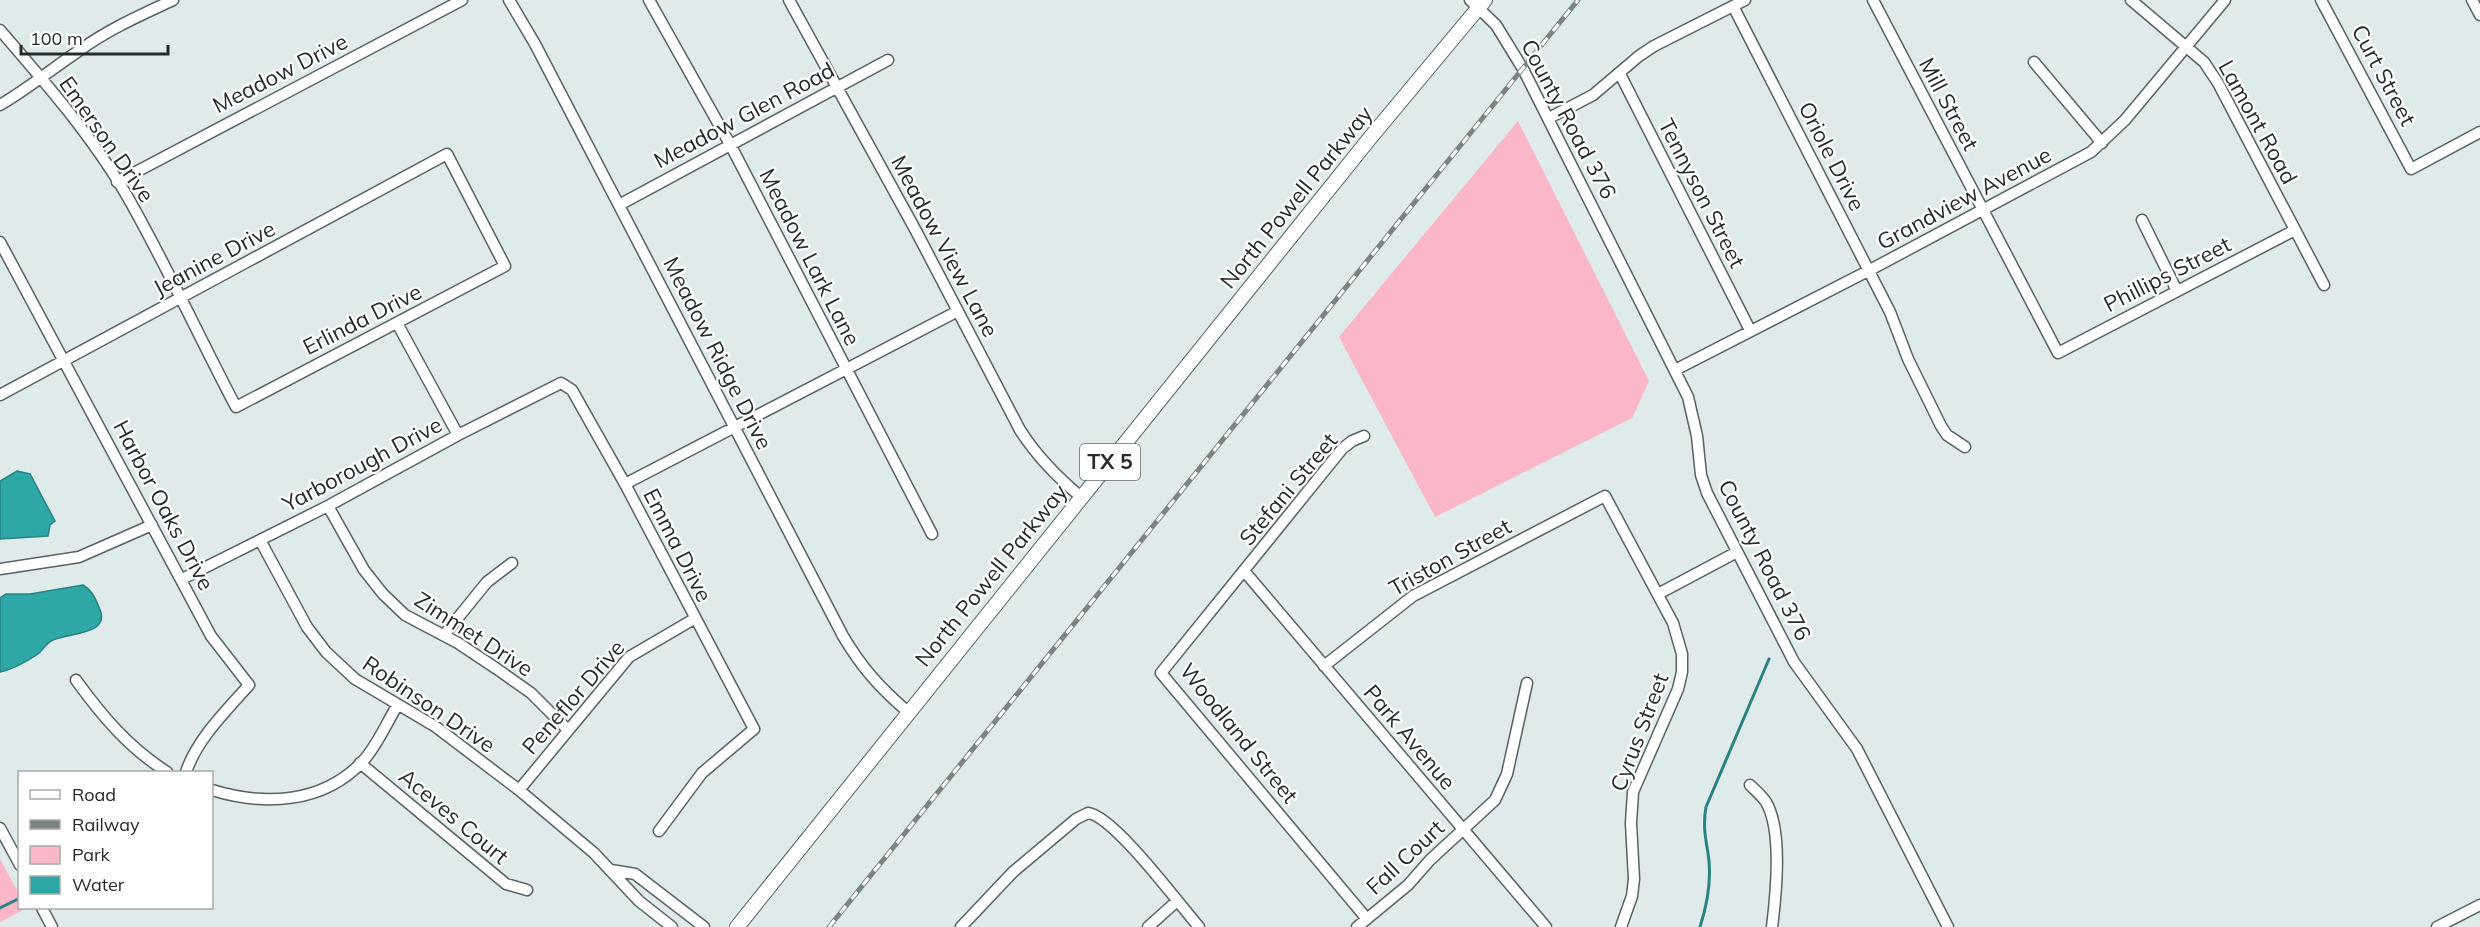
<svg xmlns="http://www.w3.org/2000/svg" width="2480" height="927" viewBox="0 0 2480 927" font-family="Mulish,sans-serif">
  <rect width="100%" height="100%" fill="#dfeaea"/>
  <path fill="#fbb6c8" d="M1518,121L1649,381L1632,418L1435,517L1339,337Z
    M0,859L19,894L20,908H27L0,922Z"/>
  <path fill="#2ea7a7" stroke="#2b8282" stroke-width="1.5" d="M17,471L30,474L55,521L50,525L48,536L0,539V481Z
    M83,585C92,590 95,598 99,607C113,636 67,632 51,641C46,644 43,650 38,654C28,661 11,670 0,672V598L6,594H30Z"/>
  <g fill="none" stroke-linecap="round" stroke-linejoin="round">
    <path stroke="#2b8282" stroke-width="3" d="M0,908L20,898
      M1700,927C1707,905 1712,877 1708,853C1705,836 1703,824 1706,807L1769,659"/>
    <g stroke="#586262" stroke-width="13">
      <path id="minor" d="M509,0L535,44L843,636C862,668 880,688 908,712
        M649,0L731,146L932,534
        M789,0L916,231L1020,430C1037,457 1057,477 1081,497
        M1470,0L1496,25L1523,69L1688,397L1697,436L1701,475L1707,493L1794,662L1857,749L1948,927
        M1873,0L2058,353L2295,230
        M2131,0L2204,62L2218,83L2324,285
        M2321,0L2411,169L2480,132
        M2472,0L2480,15
        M1733,6L1890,312L1908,359L1941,426L1947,435L1965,447
        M0,30C45,82 92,136 127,196C166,264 199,337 236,407L505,266L447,154L0,395
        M2034,62L2102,143
        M1620,74L1750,330
        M0,105C29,88 53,68 80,50C109,29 141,15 173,0
        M1549,118L1593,95L1639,56L1654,46L1745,0
        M117,182L462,0
        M619,205L888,60
        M2142,220L2177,291
        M0,242L211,636L249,685C226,711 197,739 186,772
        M397,323L458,435
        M1675,370L1868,271L2091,152L2125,120L2225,0
        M1364,436L1352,441L1342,449L1161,673L1367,919
        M625,484L958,311
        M328,506L364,570L383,594L405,615L458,643L497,669L531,693L568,730
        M260,540L307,627L326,652L355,679L436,727L519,790L594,853L639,901L672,927
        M0,569L79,557L152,525
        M1245,572L1546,927
        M182,579L328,506L458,435L561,383L572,390L625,484L754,729L702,773L659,831
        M1658,594L1737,552
        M444,635L487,582L512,563
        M1324,666L1413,596L1605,496L1673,623L1682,654V672L1678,689L1633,792L1631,823L1634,879L1632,896L1621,927
        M76,680C102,716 129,748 167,772
        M360,763L506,884L527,890
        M1750,785C1756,791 1762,796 1766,802C1783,831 1776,895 1772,927
        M212,790C264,806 323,804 363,761C377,746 386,724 397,706
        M519,790L629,657L694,619
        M0,828L20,865
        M611,870L635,874L704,927
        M42,908L52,927
        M961,927L1013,872L1076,819L1088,813C1114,816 1179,904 1199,927
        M1148,927L1177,901
        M1357,927L1408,885L1430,860L1495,800L1507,774L1527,683
        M2437,927L2480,905"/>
    </g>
    <g stroke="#586262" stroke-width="16">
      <path id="major" d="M737,927L1370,138L1485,0"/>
    </g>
    <use href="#minor" stroke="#fff" stroke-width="10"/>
    <use href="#major" stroke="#fff" stroke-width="14"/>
    <g stroke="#7b8383" stroke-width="5">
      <path id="rail" d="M829,927L1578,0"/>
    </g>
    <use href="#rail" stroke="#fff" stroke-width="3" stroke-dasharray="9" stroke-linecap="butt"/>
  </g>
  <g text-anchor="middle" stroke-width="4.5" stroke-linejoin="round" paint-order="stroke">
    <rect fill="#fff" stroke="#666a6a" stroke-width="1.5" x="1080" y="444" width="60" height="36" rx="4.5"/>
    <g font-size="21" font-weight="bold" fill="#252a2a">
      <text x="1110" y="469">TX 5</text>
    </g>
    <g font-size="22" fill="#252a2a" stroke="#fff">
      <text transform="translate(280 73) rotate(-27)" y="8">Meadow Drive</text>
      <text transform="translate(2384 75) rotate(62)" y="8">Curt Street</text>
      <text transform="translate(1949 104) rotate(62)" y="8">Mill Street</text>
      <text transform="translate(744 115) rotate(-28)" y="8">Meadow Glen Road</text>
      <text transform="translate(1569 119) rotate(62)" y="8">County Road 376</text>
      <text transform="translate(2258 122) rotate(61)" y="8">Lamont Road</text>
      <text transform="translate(107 139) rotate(55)" y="8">Emerson Drive</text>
      <text transform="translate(1832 156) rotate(63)" y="8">Oriole Drive</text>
      <text transform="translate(1702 193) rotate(63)" y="8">Tennyson Street</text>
      <text transform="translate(1296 197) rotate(-51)" y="8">North Powell Parkway</text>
      <text transform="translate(1964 198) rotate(-28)" y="8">Grandview Avenue</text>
      <text transform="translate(945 246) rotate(62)" y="8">Meadow View Lane</text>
      <text transform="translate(810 257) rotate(63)" y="8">Meadow Lark Lane</text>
      <text transform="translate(214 258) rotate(-28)" y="8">Jeanine Drive</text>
      <text transform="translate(2167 274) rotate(-27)" y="8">Phillips Street</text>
      <text transform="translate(362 319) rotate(-27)" y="8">Erlinda Drive</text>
      <text transform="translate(718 353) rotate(63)" y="8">Meadow Ridge Drive</text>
      <text transform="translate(362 464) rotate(-28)" y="8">Yarborough Drive</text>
      <text transform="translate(1288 489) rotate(-50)" y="8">Stefani Street</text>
      <text transform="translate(164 505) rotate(62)" y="8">Harbor Oaks Drive</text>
      <text transform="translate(678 545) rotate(63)" y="8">Emma Drive</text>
      <text transform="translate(1450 557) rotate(-29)" y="8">Triston Street</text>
      <text transform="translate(1765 560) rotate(63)" y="8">County Road 376</text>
      <text transform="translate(991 575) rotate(-51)" y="8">North Powell Parkway</text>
      <text transform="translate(474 634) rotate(33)" y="8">Zimmet Drive</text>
      <text transform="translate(573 697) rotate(-49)" y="8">Peneflor Drive</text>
      <text transform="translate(429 704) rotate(34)" y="8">Robinson Drive</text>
      <text transform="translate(1639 732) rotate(-69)" y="8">Cyrus Street</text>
      <text transform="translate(1239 733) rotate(51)" y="8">Woodland Street</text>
      <text transform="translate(1410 737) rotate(50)" y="8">Park Avenue</text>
      <text transform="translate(454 816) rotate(40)" y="8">Aceves Court</text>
      <text transform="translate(1405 857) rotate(-43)" y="8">Fall Court</text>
    </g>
  </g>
  <rect x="18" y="771" width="195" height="138" fill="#ffffff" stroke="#a8aaaa" stroke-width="1.5"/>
  <rect x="30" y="790" width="30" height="9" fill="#ffffff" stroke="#a8aaaa" stroke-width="1.5"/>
  <text x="72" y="801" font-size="18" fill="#252a2a">Road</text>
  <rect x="30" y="820" width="30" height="9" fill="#7b8383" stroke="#a8aaaa" stroke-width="1.5"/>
  <text x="72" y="831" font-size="18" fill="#252a2a">Railway</text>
  <rect x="30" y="846" width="30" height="18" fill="#fbb6c8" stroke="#a8aaaa" stroke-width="1.5"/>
  <text x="72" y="861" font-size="18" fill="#252a2a">Park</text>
  <rect x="30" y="876" width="30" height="18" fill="#2ea7a7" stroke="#a8aaaa" stroke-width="1.5"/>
  <text x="72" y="891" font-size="18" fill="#252a2a">Water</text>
  <path d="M21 45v9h147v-9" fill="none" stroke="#252a2a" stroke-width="3"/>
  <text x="30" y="45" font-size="18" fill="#252a2a" stroke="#ffffff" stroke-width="4.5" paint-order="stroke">100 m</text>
</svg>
